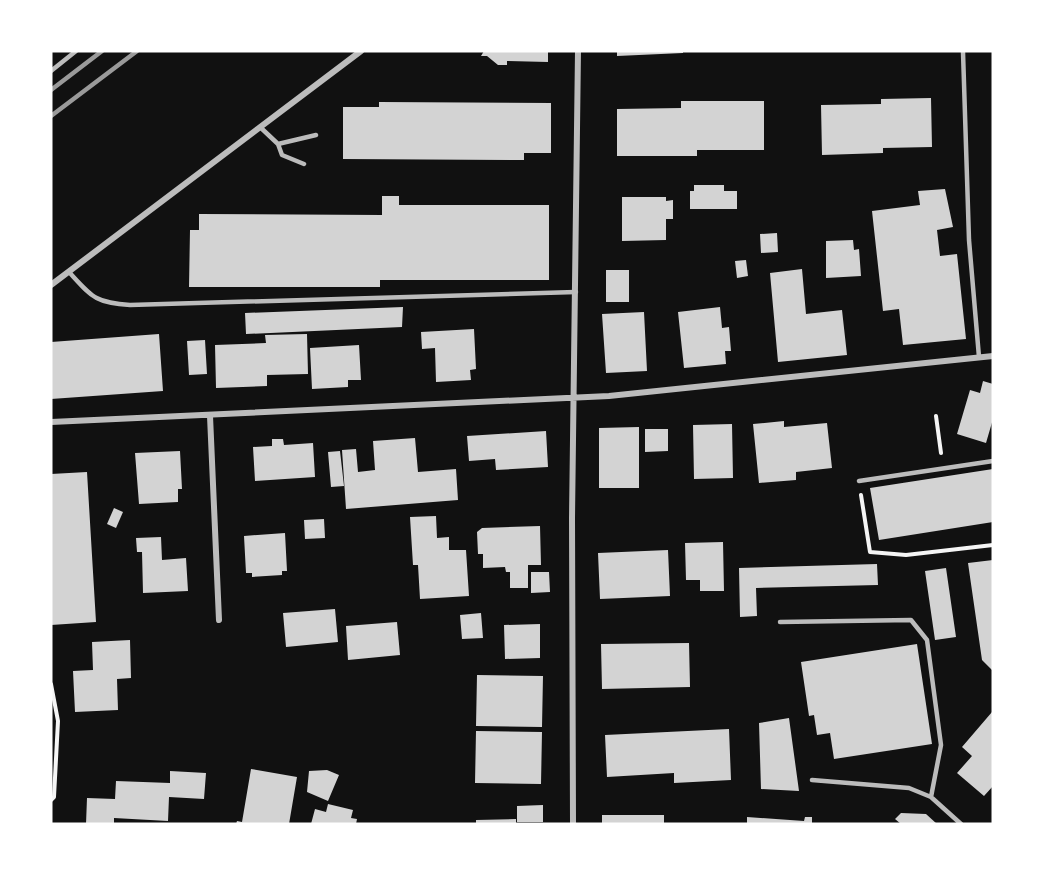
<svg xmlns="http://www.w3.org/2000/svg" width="1044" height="875" viewBox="0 0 1044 875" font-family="Inter,sans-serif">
  <rect width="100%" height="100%" fill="#111"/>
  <path fill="#d3d3d3" d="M484,51H548V62L507,61V65H498L487,56H481Z
    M617,51H683V53L617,56Z
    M931,98L932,147L883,148V153L822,155L821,105L881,104V99Z
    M681,101H764V150H697V156H617V109L681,108Z
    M379,102L551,103V153H524V160L343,159V107H379Z
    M694,185H724V191H737V209H690V191H694Z
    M945,189L953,227L937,230L940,256L957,254L966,339L903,345L899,309L883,311L872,211L920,205L918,191Z
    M382,196H399V205H549V280H380V287H189L190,230H199V214L382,215Z
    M622,197H666V201L673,200V219H666V240L622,241Z
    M777,233L778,252L761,253L760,234Z
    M853,240L854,250L859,249L861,276L826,278V241Z
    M746,260L748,276L737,278L735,261Z
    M802,269L806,314L842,310L847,355L778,362L770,273Z
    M606,270H629V302H606Z
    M403,307L402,327L246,334L245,313Z
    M720,307L722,328L729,327L731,351H725L726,364L684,368L678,312Z
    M644,312L647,371L606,373L602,314Z
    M474,329L476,369L470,370L471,380L436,382L435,348L422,349L421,332Z
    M159,334L163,391L51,399V342Z
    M307,334L308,374L267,375V386L216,388L215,345L266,343L265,335Z
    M205,340L207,374L189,375L187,341Z
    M359,345L361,380H348V387L312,389L310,348Z
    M983,381L993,384V419L986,443L957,434L970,390L980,393Z
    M784,421V427L827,423L832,468L796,472V480L759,483L753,424Z
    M732,424L733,478L694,479L693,425Z
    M639,427V488H599V428Z
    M645,429H668V451L645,452Z
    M546,431L548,467L496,470L495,459L469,461L467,436Z
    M415,438L418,472L456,469L458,500L346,509L342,450L356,449L358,472L375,470L373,441Z
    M272,439H283L284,445L313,443L315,477L255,481L253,447L272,446Z
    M180,451L182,489H178V502L139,504L135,453Z
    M340,451L344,486L331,487L328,452Z
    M993,469V522L879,540L870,488Z
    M87,472L96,622L51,625V474Z
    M114,508L123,512L116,528L107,524Z
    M436,516L437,538L449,537V550H466L469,596L420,599L418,565H413L410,517Z
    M324,519L325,538L305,539L304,520Z
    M540,526L541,565H528V588H510V572H506L505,567L483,568V554H478L477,532L482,528Z
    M285,533L287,571H282V575L252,577V573H246L244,536Z
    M161,537L162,560L186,558L188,591L143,593L142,552H137L136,538Z
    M723,542L724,591H700V580H686L685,543Z
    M668,550L670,596L600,599L598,553Z
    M993,560V671L982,660L968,563Z
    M877,564L878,585L756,588L757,616L740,617L739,568Z
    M946,568L956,637L935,640L925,571Z
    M531,572H549L550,592L531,593Z
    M335,609L338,642L286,647L283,613Z
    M481,613L483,638L462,639L460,615Z
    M397,622L400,655L348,660L346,626Z
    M540,624V658L505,659L504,625Z
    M130,640L131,678L117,679L118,710L75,712L73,671L93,670L92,642Z
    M689,643L690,687L602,689L601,644Z
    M917,644L932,744L834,759L830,733L817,735L814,715L809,716L801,662Z
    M477,675L543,676L542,727L476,726Z
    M992,712L993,786L984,796L957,773L972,756L962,747Z
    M789,718L799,791L761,789L759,723Z
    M729,729L731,780L674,783V773L607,777L605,735Z
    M476,731L542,732L541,784L475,783Z
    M251,769L297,777L289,824H236L237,821L242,822Z
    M327,770L339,775L328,801L307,792L309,771Z
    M170,771L206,773L204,799L169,797L168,821L114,818V824H86L87,798L115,799L116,781L170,783Z
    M328,804L353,810L351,818L357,819L356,824H311L315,809L326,812Z
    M543,805V822H517V806Z
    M901,813L926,814L937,824H901L895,819Z
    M602,815H664V824H602Z
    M747,817L804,821L805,817H812V824H747Z
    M516,819V824H476V820Z"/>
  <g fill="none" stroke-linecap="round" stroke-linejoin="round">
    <path stroke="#f5f5f5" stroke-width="4" d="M936,416L941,453
      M861,495L870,552L906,555L993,545
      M51,684L58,721L54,797L51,800"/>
    <path stroke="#bcbcbc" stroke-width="4.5" d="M963,52L969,240L979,357
      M51,71L76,51
      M260,127L278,144L282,155L304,164
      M278,144L316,135
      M69,272C92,297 95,303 130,305L576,292
      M859,481L993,461
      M780,622L911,620L927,640L941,745L931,797L961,824
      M812,780L909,788L931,797"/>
    <path stroke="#bcbcbc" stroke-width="6" d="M51,285L361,51
      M210,416L219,620
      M51,422L609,396L993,356
      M573,824L572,518L578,51"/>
    <path stroke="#9a9a9a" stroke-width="4.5" d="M51,90L102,51
      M51,116L137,51"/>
  </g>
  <rect width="1044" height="875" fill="none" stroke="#ffffff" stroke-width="105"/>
</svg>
